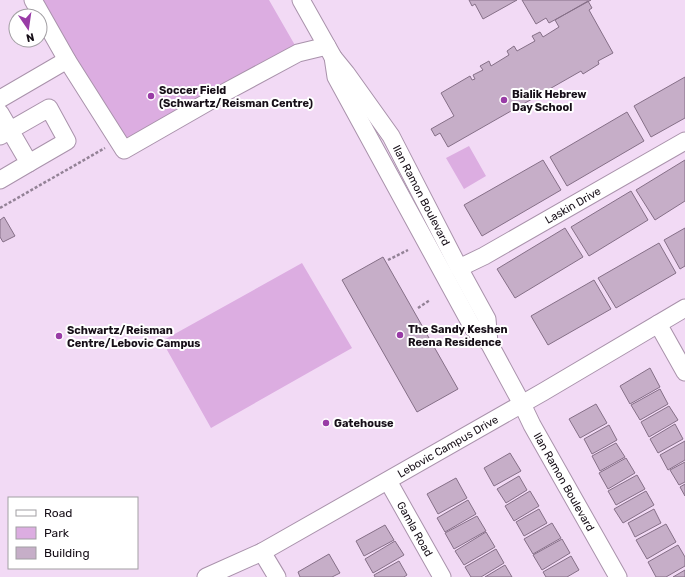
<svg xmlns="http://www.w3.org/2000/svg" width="685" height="577" viewBox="0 0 685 577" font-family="Rubik,sans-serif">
  <rect width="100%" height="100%" fill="#f2daf5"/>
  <path fill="#dcade1" d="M35,0H269L296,47L123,146Z
    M469,146L486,176L464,189L446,158Z
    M302,263L352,348L211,428L162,341Z"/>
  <path fill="#c6aec8" stroke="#856f87" d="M469,0H517L483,19L475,4L472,6Z
    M522,0H591L549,23L546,18L536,24Z
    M588,1L592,8L589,10L613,53L598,61L599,64L583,74L581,71L448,147L440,133L435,136L431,129L454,116L441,93L470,76L472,80L475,79L473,75L483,70L480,66L489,61L491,66L509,55L507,51L514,46L517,51L535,41L532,36L540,32L543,37L559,27L555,20Z
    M685,77V118L651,137L634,106Z
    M627,112L644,141L567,186L550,157Z
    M543,160L561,190L482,236L464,205Z
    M685,160V201L655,220L636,190Z
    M631,191L648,220L589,256L571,227Z
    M4,217L15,236L3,242L0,237V220Z
    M565,228L583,257L515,298L497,269Z
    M685,228V266L680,269L664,240Z
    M659,243L676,273L616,308L598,278Z
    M383,257L458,389L417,412L342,280Z
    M594,280L611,309L548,345L531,316Z
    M650,368L660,387L630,404L620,386Z
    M660,389L668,404L640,420L631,405Z
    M596,404L607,423L580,438L569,419Z
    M669,406L678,420L649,437L641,422Z
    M326,420L329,425L326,427L323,422Z
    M675,424L683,439L658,453L650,439Z
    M609,425L617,440L592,454L584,439Z
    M685,441V460L668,470L660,455Z
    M616,443L625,457L600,471L592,456Z
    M510,453L521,471L494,486L484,468Z
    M626,458L635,473L608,489L599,473Z
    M685,462V482L679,485L670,470Z
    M637,475L645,489L616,505L608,491Z
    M519,476L527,490L506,503L497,489Z
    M456,478L467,498L438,514L427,494Z
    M685,484V496L680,487Z
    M530,491L539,506L514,521L505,506Z
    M646,491L654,505L623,523L614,509Z
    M468,500L476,514L445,532L437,518Z
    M539,509L547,523L524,536L516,522Z
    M654,509L661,523L635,537L628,523Z
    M477,516L486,531L454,549L445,533Z
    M552,523L561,538L533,554L524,539Z
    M666,524L676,542L647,559L636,540Z
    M385,525L394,540L364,556L356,541Z
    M486,532L495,547L464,565L455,551Z
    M562,539L570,553L542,570L533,555Z
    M395,541L404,555L373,573L365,559Z
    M678,545L685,557V566L666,577H656L648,562Z
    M496,549L504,563L481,577H471L465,567Z
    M329,554L340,573L332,577H300L298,572Z
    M571,556L579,570L567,577H546L543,572Z
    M399,561L407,575L404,577H375L374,575Z
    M505,565L512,577H485Z
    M685,570V577H673Z"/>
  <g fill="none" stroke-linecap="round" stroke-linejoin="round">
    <g stroke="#a992ab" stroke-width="19">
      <g id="minor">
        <path d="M33,0L67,60L124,150L220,95L298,53L327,46"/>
        <path id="s1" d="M301,0L333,57L346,73L391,136L459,268L487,319L489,343"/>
        <path id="s2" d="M333,57L336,77L473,328L489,343L522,404L532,425L618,577"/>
        <path d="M0,99L67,60"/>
        <path d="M0,113L29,163L0,180"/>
        <path d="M0,136L49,108L67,141L29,163"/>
        <path id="s3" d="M459,268L484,256L685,141"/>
        <path d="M658,324L685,372"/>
        <path id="s4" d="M388,481L442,577"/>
        <path d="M262,552L277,577"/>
        <path id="s5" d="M206,577L262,552L543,392L685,308"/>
      </g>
    </g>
    <path stroke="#938296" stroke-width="2.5" stroke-dasharray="3 2" stroke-linecap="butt" d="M0,208L105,148
      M388,260L408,250
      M418,308L430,300"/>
    <use href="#minor" stroke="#fff" stroke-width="17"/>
  </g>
  <g fill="#993ca6" stroke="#fff" stroke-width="1.5">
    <circle cx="151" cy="96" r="4"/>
    <circle cx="504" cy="100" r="4"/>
    <circle cx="400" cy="335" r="4"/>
    <circle cx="59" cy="336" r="4"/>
    <circle cx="326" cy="423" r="4"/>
  </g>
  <g text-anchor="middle" stroke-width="4" stroke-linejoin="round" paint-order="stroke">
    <g font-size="11" font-weight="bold" fill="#170f18" stroke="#fff" text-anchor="start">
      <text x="159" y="94">Soccer Field<tspan x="159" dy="13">(Schwartz/Reisman Centre)</tspan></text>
      <text x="512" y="98">Bialik Hebrew<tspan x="512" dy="13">Day School</tspan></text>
      <text x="408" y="333">The Sandy Keshen<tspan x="408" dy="13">Reena Residence</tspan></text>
      <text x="67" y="334">Schwartz/Reisman<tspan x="67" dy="13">Centre/Lebovic Campus</tspan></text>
      <text x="334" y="427">Gatehouse</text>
    </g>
    <g font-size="11" fill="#170f18" stroke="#fff">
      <text dy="4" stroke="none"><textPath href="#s1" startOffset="230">Ilan Ramon Boulevard</textPath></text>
      <text dy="4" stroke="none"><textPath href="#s3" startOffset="130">Laskin Drive</textPath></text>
      <text dy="4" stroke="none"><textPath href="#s5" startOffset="275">Lebovic Campus Drive</textPath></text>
      <text dy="4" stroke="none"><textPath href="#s2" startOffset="486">Ilan Ramon Boulevard</textPath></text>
      <text dy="4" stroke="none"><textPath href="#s4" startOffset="55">Gamla Road</textPath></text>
    </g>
  </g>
  <rect x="8" y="497" width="130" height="72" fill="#ffffff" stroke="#a29fa3"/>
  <rect x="16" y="510" width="20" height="6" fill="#ffffff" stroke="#a29fa3"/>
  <text x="44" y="517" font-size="12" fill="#170f18">Road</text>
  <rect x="16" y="527" width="20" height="12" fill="#dcade1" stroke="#a29fa3"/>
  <text x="44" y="537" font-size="12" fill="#170f18">Park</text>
  <rect x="16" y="547" width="20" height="12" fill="#c6aec8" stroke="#a29fa3"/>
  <text x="44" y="557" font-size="12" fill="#170f18">Building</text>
  <g transform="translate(28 28) rotate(167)"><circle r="19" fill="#ffffff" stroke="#a29fa3"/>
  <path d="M0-3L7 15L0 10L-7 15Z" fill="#993ca6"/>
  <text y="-6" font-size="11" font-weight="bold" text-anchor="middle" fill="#170f18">N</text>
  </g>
</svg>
